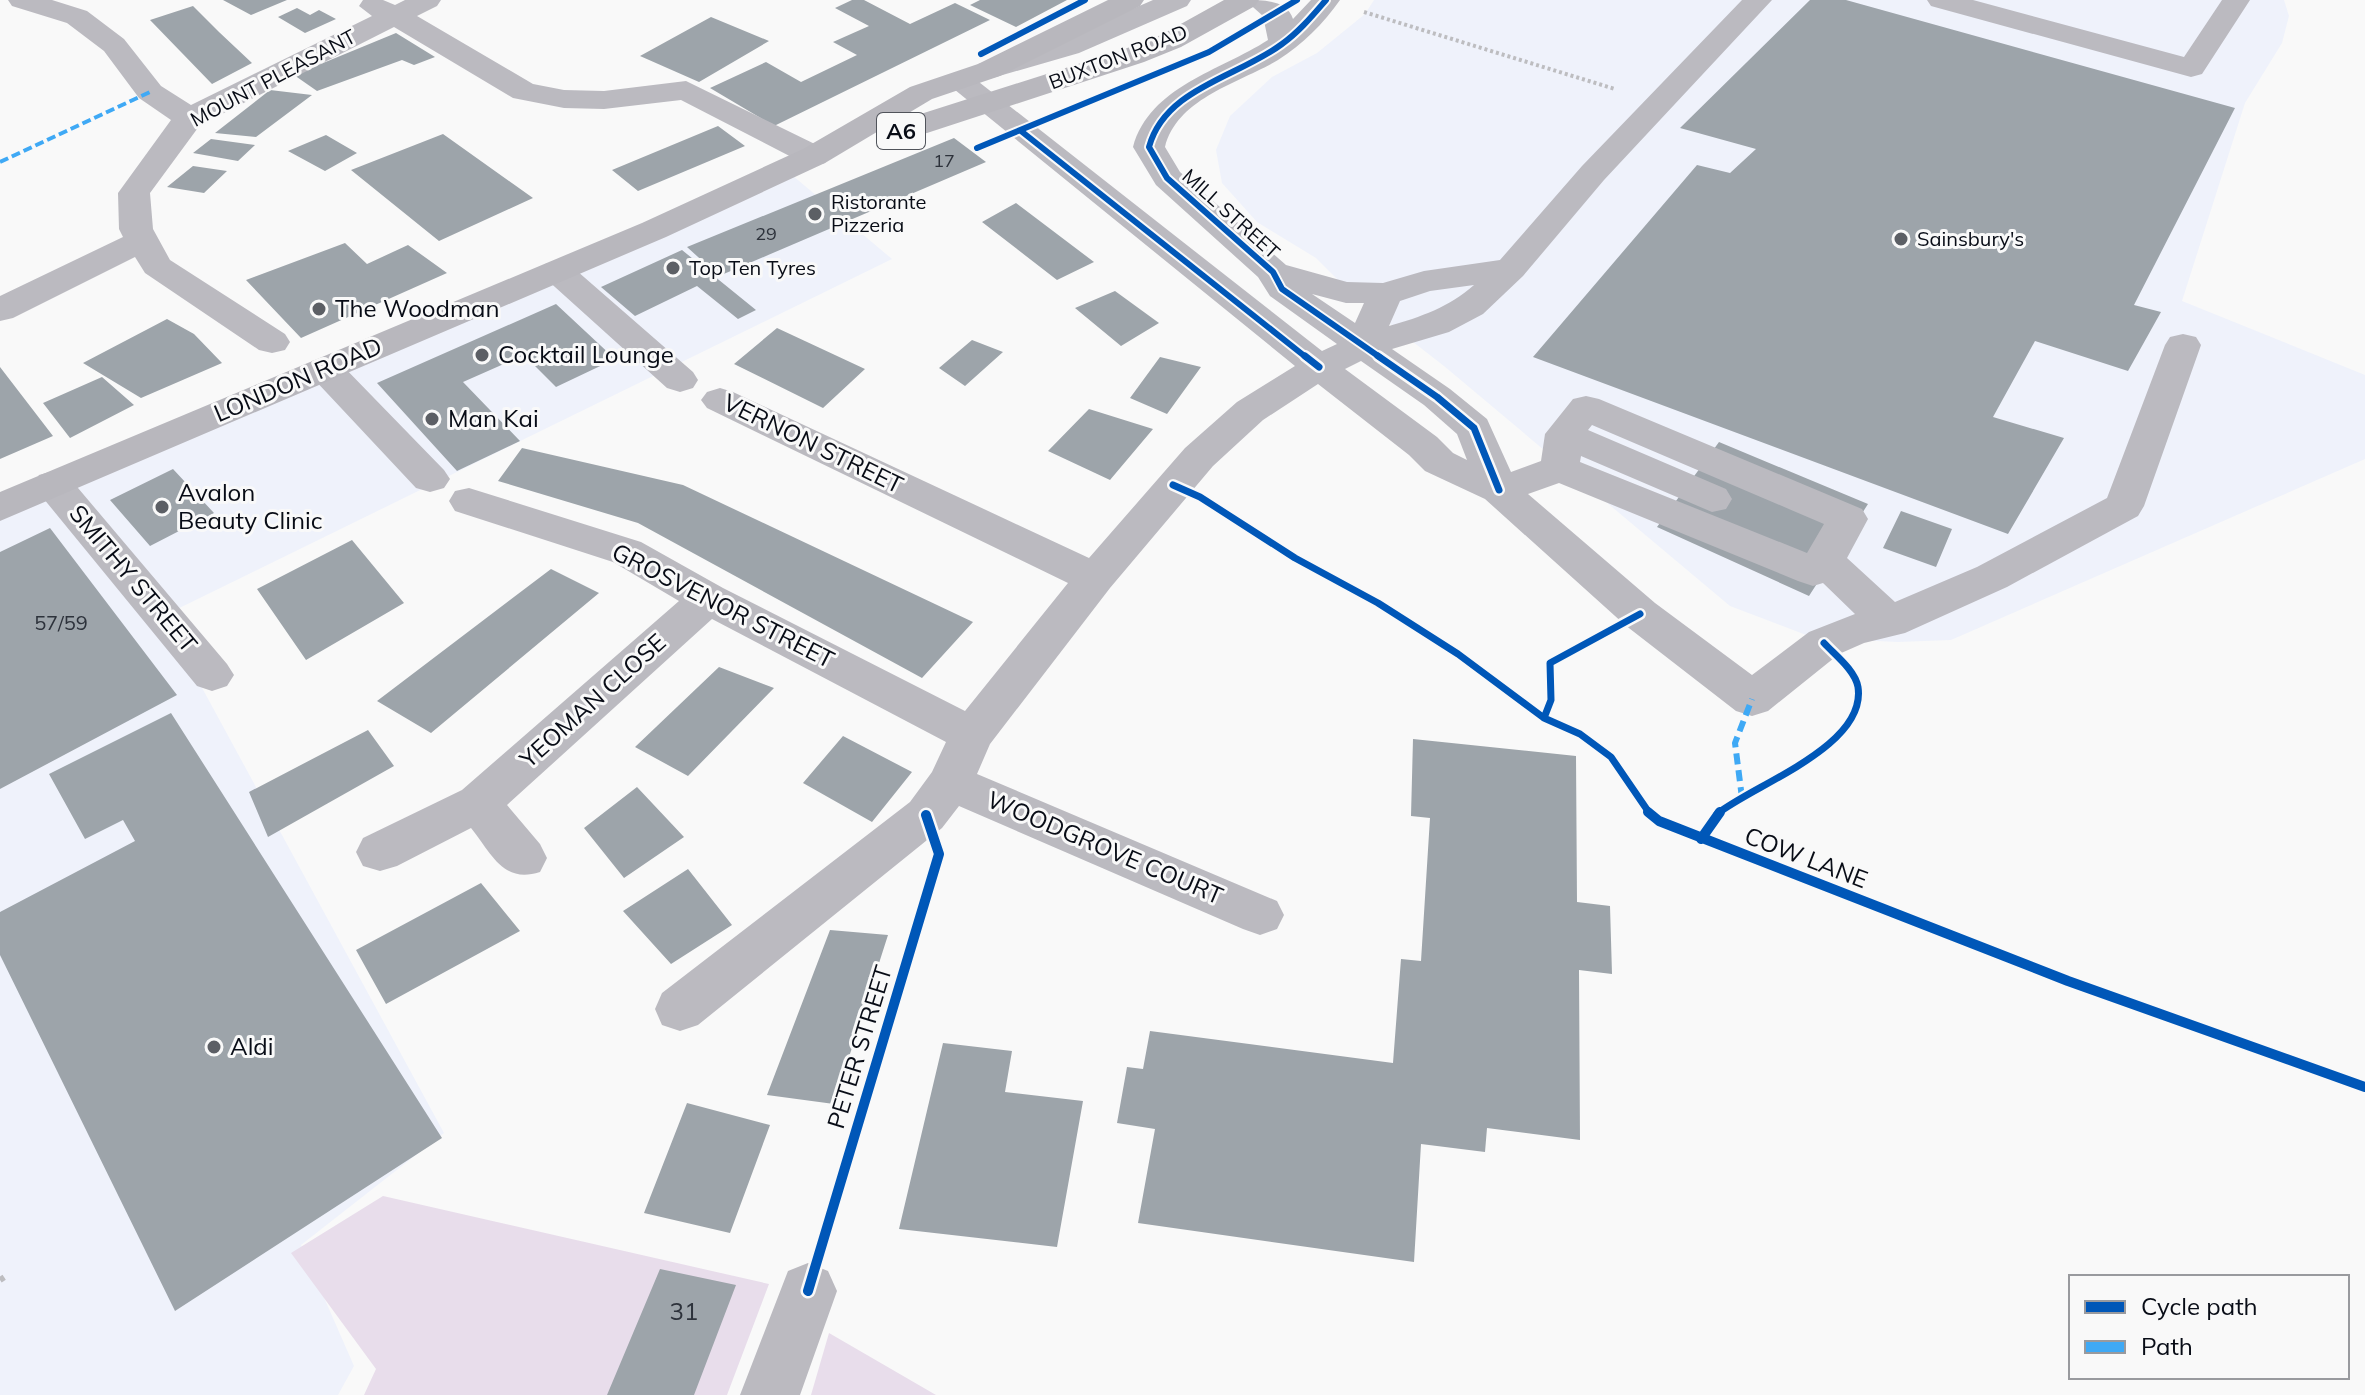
<svg xmlns="http://www.w3.org/2000/svg" width="2365" height="1395" viewBox="0 0 2365 1395" font-family="Mulish,sans-serif">
  <rect width="100%" height="100%" fill="#f9f9f9"/>
  <path fill="#eff2fb" d="M1374,0H2284L2289,16L2282,43L2245,103L2182,301L2365,375V459L1951,640L1898,642L1814,638L1730,606L1444,366L1354,296L1316,258L1257,222L1222,183L1216,150L1230,116L1272,77L1317,53L1365,14Z
    M786,170L892,259L163,616L444,1133L301,1245L354,1366L338,1395H0V516Z"/>
  <path fill="#e8ddeb" d="M383,1196L769,1284L727,1395H364L376,1369L291,1253Z
    M829,1333L936,1395H811Z"/>
  <path fill="#9da4aa" d="M223,0H287L251,15Z
    M852,0H864L910,24L955,3L990,20L774,126L710,88L766,62L801,82L857,55L833,42L869,26L835,8Z
    M980,0H1067L1016,27L970,5Z
    M1810,0H1846L2235,108L2134,305L2161,312L2128,371L2035,341L1993,417L2064,438L2008,534L1533,357L1697,165L1730,173L1756,149L1680,128Z
    M193,6L219,32L252,63L212,84L150,20Z
    M297,8L310,15L319,10L336,19L305,33L278,17Z
    M711,17L769,41L699,82L640,56Z
    M396,33L435,57L414,65L402,60L317,91L294,75Z
    M270,90L312,95L256,137L215,133Z
    M718,126L745,146L638,191L612,170Z
    M443,134L533,198L439,241L351,170Z
    M326,135L357,153L325,171L288,151Z
    M954,138L986,162L719,276L687,247Z
    M211,139L255,145L238,161L193,153Z
    M193,166L227,171L204,193L167,187Z
    M1016,203L1094,262L1057,280L982,222Z
    M345,243L367,264L408,245L447,273L301,338L246,280Z
    M682,250L756,310L738,319L697,286L635,316L601,287Z
    M1115,291L1159,323L1121,346L1075,308Z
    M556,304L615,359L556,387L524,355L463,382L520,441L457,471L377,383Z
    M167,319L194,334L222,363L141,398L83,363Z
    M777,328L865,369L823,408L734,364Z
    M972,340L1003,352L965,386L939,368Z
    M1160,357L1201,367L1167,414L1130,398Z
    M0,367L53,436L0,459Z
    M102,377L134,405L70,438L43,403Z
    M1089,409L1153,429L1110,480L1048,451Z
    M1719,442L1868,504L1809,596L1657,527Z
    M522,448L683,485L973,622L922,678L638,523L498,481Z
    M173,469L214,513L150,546L110,500Z
    M1901,511L1952,529L1936,567L1883,548Z
    M50,528L177,695L0,789V552Z
    M352,540L404,603L306,660L257,589Z
    M551,569L599,593L431,733L377,701Z
    M719,667L774,688L688,776L635,747Z
    M171,713L442,1138L175,1311L0,955V912L135,841L123,820L85,839L49,774Z
    M368,730L394,766L268,837L249,792Z
    M843,736L912,772L872,822L803,783Z
    M1413,739L1576,756L1577,902L1610,906L1612,974L1579,970L1580,1140L1487,1128L1485,1152L1421,1144L1414,1262L1138,1223L1155,1129L1117,1123L1127,1067L1143,1069L1150,1031L1393,1063L1401,959L1421,961L1430,818L1411,816Z
    M637,787L684,837L624,878L584,828Z
    M688,869L732,925L671,964L623,911Z
    M481,883L520,931L386,1004L356,950Z
    M830,930L888,935L834,1104L767,1095Z
    M943,1043L1012,1051L1005,1092L1083,1101L1057,1247L899,1229Z
    M687,1103L770,1125L730,1233L644,1213Z
    M660,1269L736,1285L694,1395H607Z"/>
  <g fill="none" stroke-linecap="round" stroke-linejoin="round">
    <path stroke="#bdbdc0" stroke-width="4" stroke-dasharray="3 3" stroke-linecap="butt" d="M1364,12L1615,89"/>
    <path stroke="#bdbdc0" stroke-width="6" stroke-dasharray="5 5" stroke-linecap="butt" d="M0,1280L6,1276"/>
    <path fill="#bbbac0" fill-rule="evenodd" d="M8,0H52L87,11L124,39L161,86L191,105L372,16L359,6L363,0H383L395,5L405,0H441L437,6L417,16L533,84L564,90L604,91L686,81L825,149L830,156L825,163L814,166L803,163L681,100L604,109L564,108L513,98L394,27L200,125L150,193L153,229L170,260L285,334L290,342L285,350L272,353L259,350L145,273L135,257L13,318L0,321V296L123,237L119,229L118,193L171,120L139,98L104,51L67,23L12,6Z
      M1153,0H1191L1187,6L1079,53L989,79L978,76L974,70L978,64L1059,41Z
      M1245,0C1264,0 1287,0 1293,19L1311,0H1340C1324,23 1302,45 1278,60C1239,83 1177,98 1165,147L1180,172L1286,265L1347,282L1383,283L1424,271L1500,260L1582,166L1742,0H1772L1604,180L1523,276L1483,314L1449,332L1392,349L1450,389L1487,419L1511,472L1541,461L1545,434L1573,399L1586,396L1599,399L1862,509L1868,519L1847,558L1895,602L1977,567L2107,498L2165,345L2170,337L2183,334L2196,337L2201,345L2144,506L2138,516L2007,587L1905,633L1864,643L1839,654L1768,711L1752,716L1736,711L1625,625L1485,499L1425,471L1409,455L1318,384L1263,420L1213,466L1110,588L990,744L977,774L1277,901L1284,915L1277,929L1260,935L1243,929L959,806L942,828L698,1025L680,1031L662,1025L655,1009L662,993L910,802L932,772L946,742L712,619L507,805L540,844L547,858L540,872C503,884 492,854 471,828L397,866L380,871L363,866L356,852L363,838L462,790L679,601L613,562L455,511L449,501L455,491L469,488L641,542L723,588L965,711L1068,583L707,408L701,400L707,392L720,388L733,392L1089,558L1185,448L1237,402L1295,366L944,81L948,75L959,72L970,75L1322,351L1337,344L1270,296L1258,277L1156,185L1133,147C1150,86 1220,71 1268,40L1263,16ZM1474,285C1449,307 1421,317 1389,326L1400,301L1430,291ZM1312,294L1346,303H1364L1355,323ZM1361,361L1424,405L1457,434L1467,460L1453,453L1437,437L1345,369ZM1592,425L1824,524L1807,553L1580,462L1581,456L1712,512L1726,509L1732,499L1726,489L1588,430ZM1559,483L1798,581L1813,586L1823,583L1855,614L1809,632L1752,675L1655,603L1528,494Z
      M1927,0H1973L2184,57L2222,0H2250L2202,74L2191,77L1931,6Z
      M557,261L569,264L693,372L698,380L693,388L680,392L667,388L545,278L540,271L545,264Z
      M325,357L338,361L444,470L450,479L444,488L430,492L416,488L312,377L307,369L312,361Z
      M53,471L67,475L227,664L234,675L227,686L212,691L197,686L39,493L33,484L39,475Z
      M808,1263L828,1271L837,1291L800,1395H740L788,1271Z"/>
    <path fill="#b8b7bd" fill-rule="evenodd" d="M1108,0H1144L1140,6L1000,76L932,99L825,163L666,237L0,521V492L642,223L803,149L910,87L978,64Z
      M1224,0H1259L1255,6L1181,47L1144,62L927,133L916,135L905,133L900,126L905,119L1122,50L1161,35Z"/>
    <path stroke="#3fa9f5" stroke-width="4" stroke-dasharray="9 4" stroke-linecap="butt" d="M0,162L150,92"/>
    <path stroke="#3fa9f5" stroke-width="6" stroke-dasharray="11 6" stroke-linecap="butt" d="M1742,798L1735,743L1752,699"/>
    <g stroke="#f9f9f9" stroke-width="10">
      <path id="cycleway-far2" d="M1326,0C1313,15 1299,32 1282,44C1238,77 1165,88 1149,147L1167,178L1273,272L1282,289L1381,358
        M981,54L1085,0
        M1021,131L1307,358
        M977,148L1209,52L1297,0"/>
    </g>
    <g stroke="#f9f9f9" stroke-width="12">
      <path id="cycleway-far1" d="M1305,356L1319,367
        M1378,356L1437,397L1474,428L1499,490
        M1173,485L1200,497L1295,558L1378,603L1458,654L1544,718L1580,734L1611,757L1650,814
        M1544,718L1551,700L1550,663L1640,614
        M1717,814C1755,784 1867,746 1858,687C1855,670 1835,655 1824,643"/>
    </g>
    <g stroke="#f9f9f9" stroke-width="15">
      <path id="cycleway" d="M1648,812L1659,821L2068,981L2365,1087
        M1701,839L1720,812
        M808,1291L939,854L926,815"/>
    </g>
    <use href="#cycleway-far2" stroke="#0057b8" stroke-width="6"/>
    <use href="#cycleway-far1" stroke="#0057b8" stroke-width="7"/>
    <use href="#cycleway" stroke="#0057b8" stroke-width="10"/>
  </g>
  <g fill="#5c5f65" stroke="#f9f9f9" stroke-width="3">
    <circle cx="815" cy="214" r="8"/>
    <circle cx="1901" cy="239" r="8"/>
    <circle cx="673" cy="268" r="8"/>
    <circle cx="319" cy="309" r="8"/>
    <circle cx="482" cy="355" r="8"/>
    <circle cx="432" cy="419" r="8"/>
    <circle cx="162" cy="507" r="8"/>
    <circle cx="214" cy="1047" r="8"/>
  </g>
  <g text-anchor="middle" stroke-width="6" stroke-linejoin="round" paint-order="stroke">
    <g font-size="18" fill="#2d323b">
      <text x="944" y="167">17</text>
      <text x="766" y="240">29</text>
    </g>
    <g font-size="20" fill="#080c16" stroke="#f9f9f9">
      <text transform="translate(1118 57) rotate(-21)" y="7">BUXTON ROAD</text>
      <text transform="translate(273 78) rotate(-28)" y="7">MOUNT PLEASANT</text>
      <text transform="translate(1231 214) rotate(42)" y="7">MILL STREET</text>
    </g>
    <g font-size="20" fill="#080c16" stroke="#f9f9f9" text-anchor="start">
      <text x="831" y="209">Ristorante<tspan x="831" dy="23">Pizzeria</tspan></text>
      <text x="1917" y="246">Sainsbury's</text>
      <text x="689" y="275">Top Ten Tyres</text>
    </g>
    <g font-size="20" fill="#2d323b">
      <text x="61" y="630">57/59</text>
    </g>
    <rect fill="#f9f9f9" stroke="#50535a" stroke-width="2" x="877" y="113" width="48" height="36" rx="6"/>
    <g font-size="22" font-weight="bold" fill="#080c16">
      <text x="901" y="139">A6</text>
    </g>
    <g font-size="24" fill="#080c16" stroke="#f9f9f9" text-anchor="start">
      <text x="335" y="317">The Woodman</text>
      <text x="498" y="363">Cocktail Lounge</text>
      <text x="448" y="427">Man Kai</text>
      <text x="178" y="501">Avalon<tspan x="178" dy="28">Beauty Clinic</tspan></text>
      <text x="230" y="1055">Aldi</text>
    </g>
    <g font-size="24" fill="#080c16" stroke="#f9f9f9">
      <text transform="translate(298 380) rotate(-23)" y="8">LONDON ROAD</text>
      <text transform="translate(813 444) rotate(26)" y="8">VERNON STREET</text>
      <text transform="translate(133 579) rotate(50)" y="8">SMITHY STREET</text>
      <text transform="translate(723 606) rotate(27)" y="8">GROSVENOR STREET</text>
      <text transform="translate(593 701) rotate(-42)" y="8">YEOMAN CLOSE</text>
      <text transform="translate(1105 848) rotate(23)" y="8">WOODGROVE COURT</text>
      <text transform="translate(1806 858) rotate(21)" y="8">COW LANE</text>
      <text transform="translate(860 1047) rotate(-73)" y="8">PETER STREET</text>
    </g>
    <g font-size="24" fill="#2d323b">
      <text x="684" y="1320">31</text>
    </g>
  </g>
  <rect x="2069" y="1275" width="280" height="104" fill="#f9f9f9" stroke="#999a9e" stroke-width="2"/>
  <rect x="2085" y="1301" width="40" height="12" fill="#0057b8" stroke="#999a9e" stroke-width="2"/>
  <text x="2141" y="1315" font-size="24" fill="#080c16">Cycle path</text>
  <rect x="2085" y="1341" width="40" height="12" fill="#3fa9f5" stroke="#999a9e" stroke-width="2"/>
  <text x="2141" y="1355" font-size="24" fill="#080c16">Path</text>
</svg>
